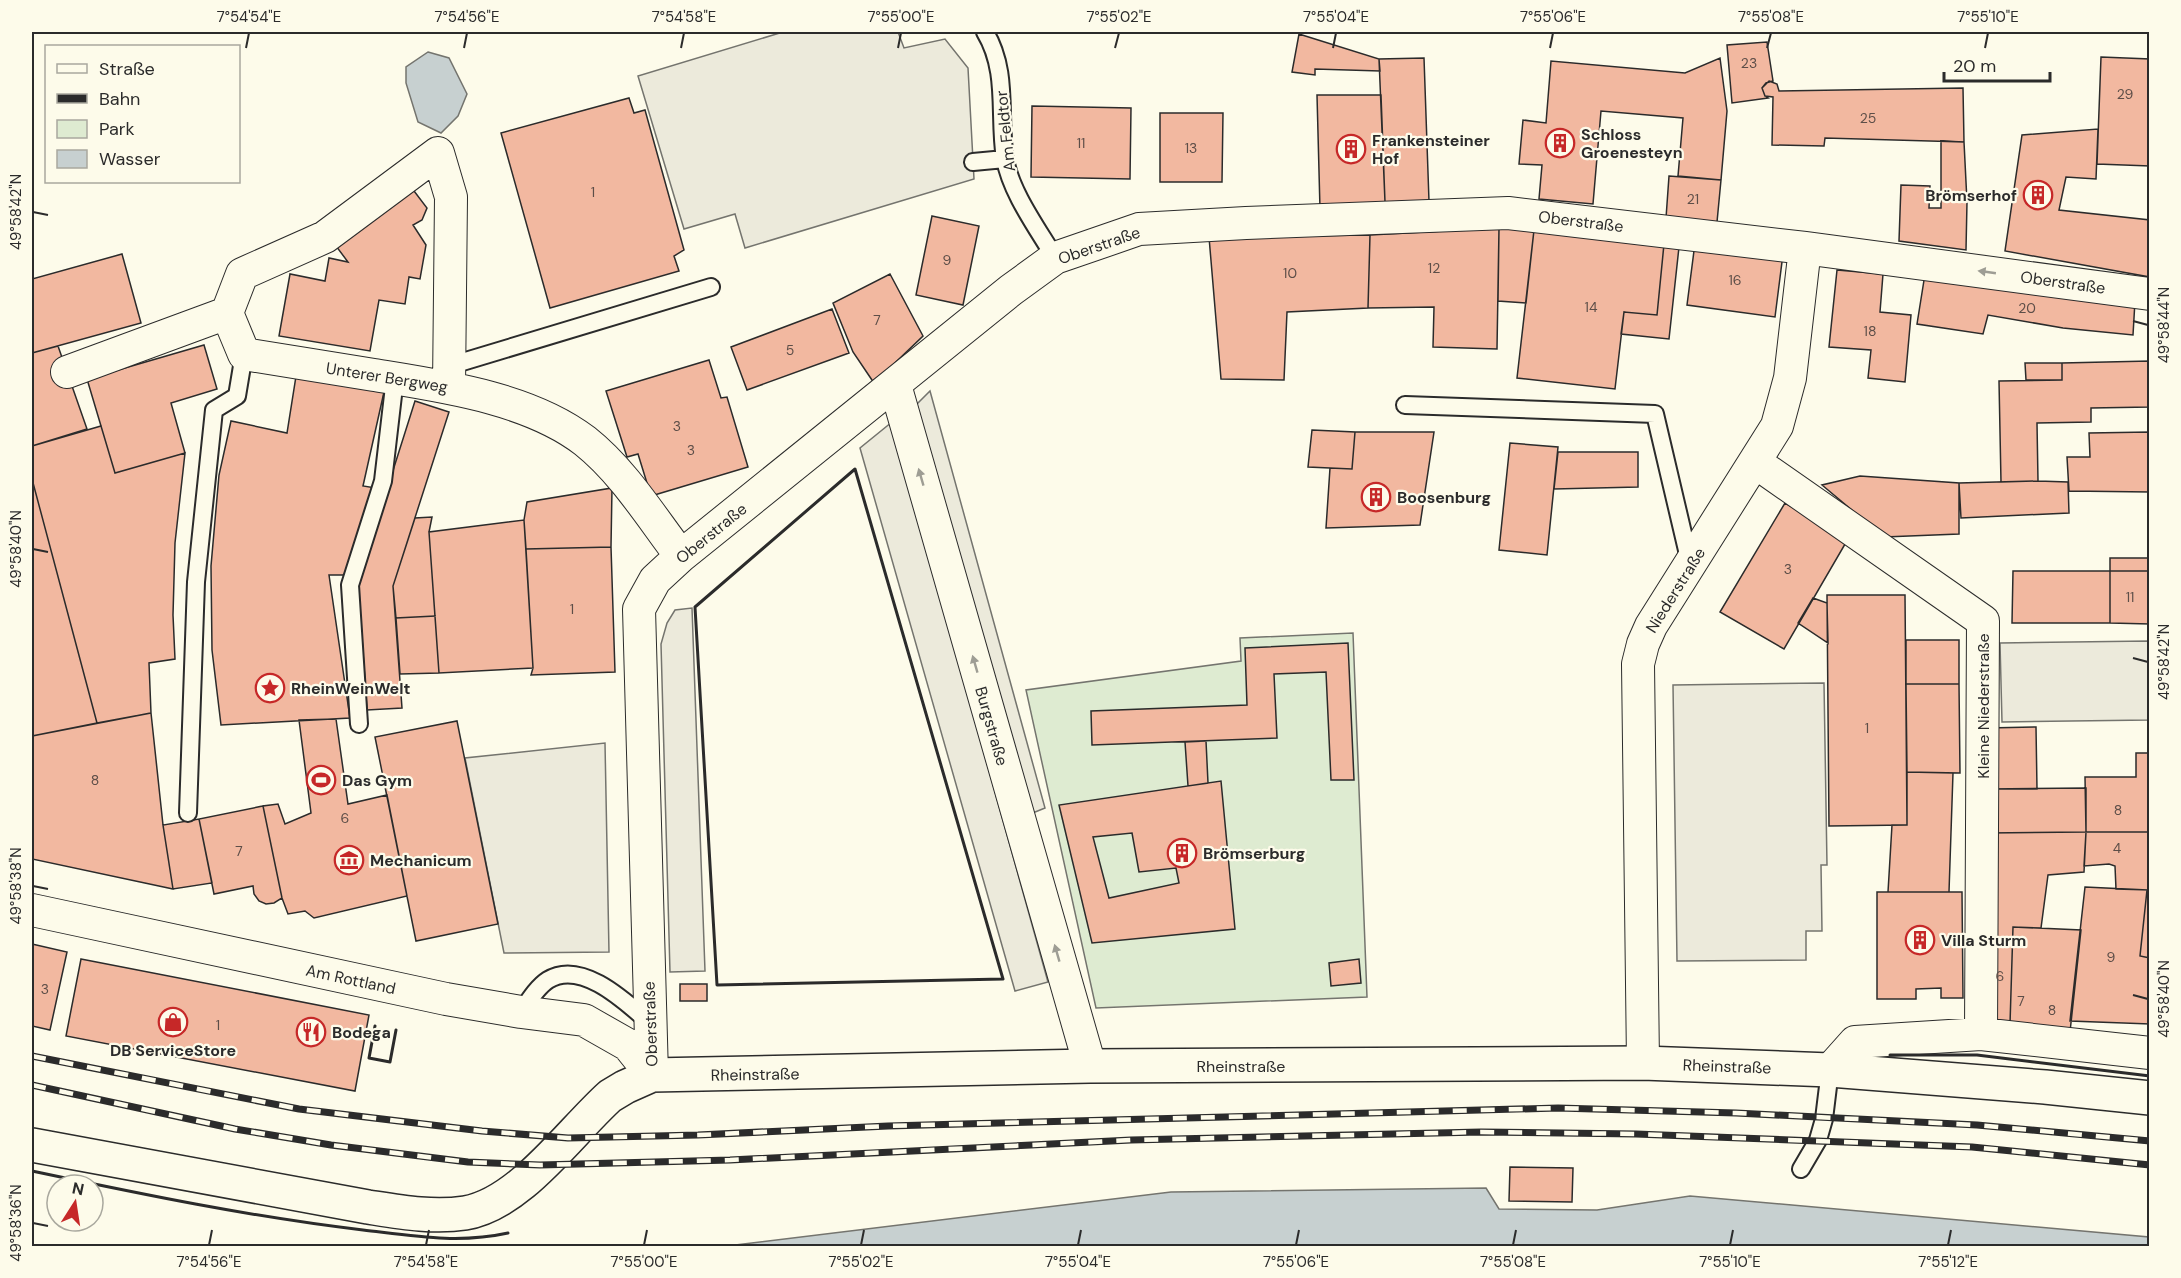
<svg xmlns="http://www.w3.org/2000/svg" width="2181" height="1278" viewBox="0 0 2181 1278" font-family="'DM Sans',sans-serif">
  <rect width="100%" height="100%" fill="#fdfbea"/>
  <path fill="#deebd1" stroke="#74746e" stroke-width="1.5" d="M1353,633L1367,997L1096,1008L1026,690L1241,661L1240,638Z"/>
  <path fill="#eceadb" stroke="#74746e" stroke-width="1.5" d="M783,32H898L904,48L945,39L968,68L974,179L745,248L735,214L684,229L638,76Z
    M930,391L1045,808L1018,819L911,410Z
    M892,422L1048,982L1015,991L860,448Z
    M692,608L705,971L670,972L661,644L667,623L675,610Z
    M2149,641V720L2002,722L2000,643Z
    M1824,683L1827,865H1821L1822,931H1806V960L1677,961L1673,685Z
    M605,743L609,952L504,953L465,758Z"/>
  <path fill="#c7d0d0" stroke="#74746e" stroke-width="1.5" d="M428,52L449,58L467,94L458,116L441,133L418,122L406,83V67Z
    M1486,1188L1499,1209L1597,1210L1690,1196L2149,1237V1246H727L1171,1192Z"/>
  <path fill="#f2b8a0" stroke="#2b2b2b" stroke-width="1.5" fill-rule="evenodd" d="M1299,34L1379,59L1380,71L1315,69V75L1292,72Z
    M1767,42L1773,81L1766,83L1762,88L1765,96L1768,98L1732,103L1727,45Z
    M2101,57L2150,59V166L2097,164Z
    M1424,58L1429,201L1385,202L1379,59Z
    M1720,58L1727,111L1721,180L1678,176L1683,118L1601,111L1593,204L1539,199L1542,165L1519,164L1523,120L1546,123L1551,61L1685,73Z
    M1769,81L1777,84L1779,91L1963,88L1964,142L1825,138L1824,146L1772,145L1773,97L1765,96L1762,88Z
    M1317,95H1381L1385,202L1320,209Z
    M629,98L634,113L645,110L684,250L674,256L679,271L550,308L501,133Z
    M1032,106L1131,108L1130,179L1031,177Z
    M1160,113H1223L1222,182H1160Z
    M2098,129L2096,179L2066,177L2059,210L2150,220V277L2005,251L2022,135Z
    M1941,141L1964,142L1967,202L1966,250L1899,241L1901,185L1930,186L1929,208H1941Z
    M1669,176L1721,180L1717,222L1666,218Z
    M411,187L427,208L422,220L413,225L426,245L420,279L409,277L405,304L379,300L370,351L279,336L290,274L325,281L329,258L348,262L336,246Z
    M932,216L979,226L963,305L916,295Z
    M1499,228L1497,349L1433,347L1434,307L1368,308L1370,235Z
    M1499,228L1534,230L1526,303L1498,301Z
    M1534,230L1664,244L1657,315L1624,312L1615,389L1517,378Z
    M1370,235L1368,308L1287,312L1284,380L1221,379L1209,237Z
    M1695,243L1783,254L1775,317L1687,305Z
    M1664,244L1679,247L1669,339L1621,334L1624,312L1657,315Z
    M122,254L141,323L32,353V279Z
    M1837,270L1883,274L1880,312L1911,315L1905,382L1868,378L1871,350L1829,347Z
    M890,274L923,336L874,383L853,352L833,303Z
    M1925,274L2135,301L2133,335L2063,328L1988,315L1983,334L1917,324Z
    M832,309L849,353L747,390L731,347Z
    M204,345L217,389L171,403L185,453L115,473L87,379Z
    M58,346L87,429L32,446V353Z
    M709,360L721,398L727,397L748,467L651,496L638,454L627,457L606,391Z
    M2150,361V407L2091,408V422L2037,423L2038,481L2001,482L1999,381L2062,380V363Z
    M2025,363H2062V380H2026Z
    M297,370L384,392L363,486L376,488L347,575H329L350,718L221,725L212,650L211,566L219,475L231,421L287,433Z
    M415,401L449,412L393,586L402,708L367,710L358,581Z
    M101,426L115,473L185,453L175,543L173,615L175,659L149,663L151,713L97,723L32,479V446Z
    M1312,430L1355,432L1352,469L1308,467Z
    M1355,432H1434L1420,525L1326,528L1330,468L1352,469Z
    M2150,432V492L2069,491L2067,457H2090L2089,433Z
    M1510,443L1558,447L1547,555L1499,550Z
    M1558,452H1638V487L1554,489Z
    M1860,476L1959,483V534L1884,537L1822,485Z
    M32,479L97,723L32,736Z
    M2038,481L2068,482L2069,513L1961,518L1959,483Z
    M612,488L611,547L526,549L524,520L527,502Z
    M1785,503L1848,539L1784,649L1720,612Z
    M432,517L429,532L435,616L396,618L393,586L415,518Z
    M524,520L533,668L439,673L429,532Z
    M611,547L615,672L531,675L533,668L526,549Z
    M2110,558H2150V571H2110Z
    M2013,571H2110V623H2012Z
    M2110,571H2150V624L2110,623Z
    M1827,595H1905L1907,825L1829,826Z
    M1813,598L1827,603L1828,643L1798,623Z
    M435,616L439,673L400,674L396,618Z
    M1906,640H1959V684H1906Z
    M1348,643L1354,780H1331L1326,672L1274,674L1277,738L1092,745L1091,711L1247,705L1245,648Z
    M1906,684H1959L1960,773L1907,772Z
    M151,713L163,825L173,889L32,859V736Z
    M336,719L348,804L387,795L407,896L314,918L305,911L288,914L282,898L263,806L278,804L285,824L311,813L299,720Z
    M457,721L498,924L416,941L375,737Z
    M2036,727L2037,789H1987V728Z
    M1206,741L1208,783L1188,786L1185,742Z
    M2136,753H2150V832H2086L2085,777H2136Z
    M1907,772L1953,773L1949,892H1888L1892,825H1907Z
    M1221,781L1235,929L1092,943L1059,805ZM1132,833L1139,872L1176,868L1179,883L1109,898L1093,837Z
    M2086,788V832L1987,833V789Z
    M263,806L282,898L274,903L266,904L259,901L254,894L253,886L214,894L199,819Z
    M199,819L212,883L173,889L163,825Z
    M2086,832L2084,872L2048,875L2041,928L2013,927L2010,1024L1988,1023L1987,833Z
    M2086,832H2150V890L2116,889L2115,866L2109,864L2084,866Z
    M2085,887L2147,890L2140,956L2150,958V1024L2070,1021Z
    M2147,890H2150V958L2140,956Z
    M1877,892H1962L1963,998H1941V988L1916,989V999H1877Z
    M2013,927L2081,930L2070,1032L2010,1024Z
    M32,944L67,952L50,1030L32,1026Z
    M81,959L369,1015L355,1091L66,1036Z
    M1359,959L1361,983L1331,986L1329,963Z
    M680,984H707V1001H680Z
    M1510,1167L1573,1168L1572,1202L1509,1201Z"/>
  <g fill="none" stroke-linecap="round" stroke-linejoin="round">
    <g stroke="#2b2b2b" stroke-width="20">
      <path id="service" d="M985,32C1009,72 998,115 1005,159C1011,193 1038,229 1055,258
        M973,162L1005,159
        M449,366L711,287
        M1405,405L1655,414L1690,563
        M359,724L350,585L383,481L395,378
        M188,813L196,582L214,410L237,396L244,354
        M521,1012C528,1002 537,987 548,980C582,959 627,1003 650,1023
        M1801,1169L1818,1140L1824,1119L1830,1070"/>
    </g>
    <g stroke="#2b2b2b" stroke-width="34">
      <path id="minor" d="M227,313L242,274L325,237L438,153L451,197L449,387
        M67,372L227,313L244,354C287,361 331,368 374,375C442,386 529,398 585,441C624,472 651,517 681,556
        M895,385L1090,1066
        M1755,462L1983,621L1981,1034
        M32,910L446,999L521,1012L584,1020L628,1045L652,1075
        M1643,1063L1638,664L1643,644L1651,626L1777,426L1790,378L1805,248
        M1830,1070L1855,1042L1981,1034L2150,1053
        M652,1075L639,609L655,580L681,556L1011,290L1055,258L1139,229L1246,223L1508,213L1805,248L2150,294"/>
    </g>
    <g stroke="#2b2b2b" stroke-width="36">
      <path id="primary" d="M32,1145L368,1207C400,1212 433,1218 465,1213C520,1204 569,1133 610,1096L625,1087L652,1075L1090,1066L1643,1063L1830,1070L2045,1087L2150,1098"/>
    </g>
    <use href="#service" stroke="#fdfbea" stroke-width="16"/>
    <use href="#minor" stroke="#fdfbea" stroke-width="32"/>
    <use href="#primary" stroke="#fdfbea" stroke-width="33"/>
    <g stroke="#2b2b2b" stroke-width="7">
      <path id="rail" d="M32,1056L299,1109L482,1131L568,1138L698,1135L888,1126L1558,1108L1736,1113L1977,1125L2150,1141
        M32,1085L235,1129L331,1145L468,1162L540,1165L730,1160L1131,1140L1481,1132L1636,1134L1972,1147L2150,1165"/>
    </g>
    <use href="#rail" stroke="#fdfbea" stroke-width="4.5" stroke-dasharray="14" stroke-linecap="butt"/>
    <path stroke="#2b2b2b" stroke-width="3" d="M855,469L1003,979L717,985L695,607Z
      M375,1026L369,1058L390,1062L396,1030
      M1890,1055H1977L2150,1076
      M32,1171C141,1194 252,1217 363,1230C414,1236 458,1244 508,1233"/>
  </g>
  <defs><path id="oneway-solid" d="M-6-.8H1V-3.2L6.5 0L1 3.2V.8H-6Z" transform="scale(1.5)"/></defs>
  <g fill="#9e9d94">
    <use href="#oneway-solid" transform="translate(1987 272) rotate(-172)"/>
    <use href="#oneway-solid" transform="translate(921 477) rotate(-106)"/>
    <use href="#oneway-solid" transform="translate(975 664) rotate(-106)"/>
    <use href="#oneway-solid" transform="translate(1057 953) rotate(-106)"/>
  </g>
  <path fill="none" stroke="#2b2b2b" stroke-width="2" d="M246,48L249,33M464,48L467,33M681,48L684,33M898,48L901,33M1115,48L1119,33M1333,48L1336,33M1550,48L1553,33M1767,48L1771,33M1985,48L1988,33M33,212L48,215M2133,321L2148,325M33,549L48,552M2133,658L2148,662M33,886L48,889M2133,995L2148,999M33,1223L48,1226M209,1245L212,1230M426,1245L429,1230M644,1245L647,1230M861,1245L864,1230M1078,1245L1081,1230M1296,1245L1299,1230M1513,1245L1516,1230M1730,1245L1733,1230M1948,1245L1951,1230"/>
  <defs>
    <g id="building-ring" transform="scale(1.5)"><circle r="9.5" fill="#fdfbea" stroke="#c62828" stroke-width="1.5"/><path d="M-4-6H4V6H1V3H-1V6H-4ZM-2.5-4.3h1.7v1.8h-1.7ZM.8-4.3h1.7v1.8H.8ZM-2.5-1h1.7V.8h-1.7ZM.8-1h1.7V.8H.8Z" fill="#c62828"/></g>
    <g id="sight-ring" transform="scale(1.5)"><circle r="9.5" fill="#fdfbea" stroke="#c62828" stroke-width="1.5"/><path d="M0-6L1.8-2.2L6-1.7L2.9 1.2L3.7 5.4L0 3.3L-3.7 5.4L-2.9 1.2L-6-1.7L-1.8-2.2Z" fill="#c62828"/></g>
    <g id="stadium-ring" transform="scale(1.5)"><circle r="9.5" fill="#fdfbea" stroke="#c62828" stroke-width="1.5"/><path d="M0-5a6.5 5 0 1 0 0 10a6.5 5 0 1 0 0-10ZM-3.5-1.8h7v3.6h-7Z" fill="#c62828"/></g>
    <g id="museum-ring" transform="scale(1.5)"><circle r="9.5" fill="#fdfbea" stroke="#c62828" stroke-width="1.5"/><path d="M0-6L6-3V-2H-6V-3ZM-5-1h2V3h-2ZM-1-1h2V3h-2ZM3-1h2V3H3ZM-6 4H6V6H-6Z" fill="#c62828"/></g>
    <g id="shop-ring" transform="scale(1.5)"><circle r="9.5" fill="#fdfbea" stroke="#c62828" stroke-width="1.5"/><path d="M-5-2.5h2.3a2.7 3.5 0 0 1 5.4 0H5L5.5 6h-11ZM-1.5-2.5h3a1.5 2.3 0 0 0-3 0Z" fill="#c62828"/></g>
    <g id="restaurant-ring" transform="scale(1.5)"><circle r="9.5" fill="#fdfbea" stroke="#c62828" stroke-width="1.5"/><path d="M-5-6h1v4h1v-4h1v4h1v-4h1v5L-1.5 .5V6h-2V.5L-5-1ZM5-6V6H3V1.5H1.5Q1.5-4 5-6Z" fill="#c62828"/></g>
  </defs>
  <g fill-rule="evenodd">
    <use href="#building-ring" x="1560" y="143"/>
    <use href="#building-ring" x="1351" y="149"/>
    <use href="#building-ring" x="2038" y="195"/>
    <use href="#building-ring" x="1376" y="497"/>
    <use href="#sight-ring" x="270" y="688"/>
    <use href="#stadium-ring" x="321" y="780"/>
    <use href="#building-ring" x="1182" y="853"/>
    <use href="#museum-ring" x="349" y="860"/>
    <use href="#building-ring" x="1920" y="940"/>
    <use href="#shop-ring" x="173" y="1022"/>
    <use href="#restaurant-ring" x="311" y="1032"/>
  </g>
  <g text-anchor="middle" stroke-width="4.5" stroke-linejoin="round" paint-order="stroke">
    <g font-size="14" fill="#5d4e48">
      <text x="1749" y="68">23</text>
      <text x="2125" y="99">29</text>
      <text x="1868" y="123">25</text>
      <text x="1081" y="148">11</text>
      <text x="1191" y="153">13</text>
      <text x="593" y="197">1</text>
      <text x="1693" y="204">21</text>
      <text x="947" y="265">9</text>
      <text x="1434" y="273">12</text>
      <text x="1290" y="278">10</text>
      <text x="1735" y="285">16</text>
      <text x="1591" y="312">14</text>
      <text x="2027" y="313">20</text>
      <text x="877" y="325">7</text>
      <text x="1870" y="336">18</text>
      <text x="790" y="355">5</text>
      <text x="677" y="431">3</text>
      <text x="691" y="455">3</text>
      <text x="1788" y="574">3</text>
      <text x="2130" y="602">11</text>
      <text x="572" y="614">1</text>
      <text x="1867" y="733">1</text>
      <text x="95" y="785">8</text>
      <text x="2118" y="815">8</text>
      <text x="345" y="823">6</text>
      <text x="2117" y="853">4</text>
      <text x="239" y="856">7</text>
      <text x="2111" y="962">9</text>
      <text x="2000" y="981">6</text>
      <text x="45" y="994">3</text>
      <text x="2021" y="1006">7</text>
      <text x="2052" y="1015">8</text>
      <text x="218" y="1030">1</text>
    </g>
    <g font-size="16" fill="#2b2b2b" stroke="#fdfbea">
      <text transform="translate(1005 131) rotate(-96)" y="6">Am Feldtor</text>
      <text transform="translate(1581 221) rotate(7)" y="6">Oberstraße</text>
      <text transform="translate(1099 245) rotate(-19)" y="6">Oberstraße</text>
      <text transform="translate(2063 282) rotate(8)" y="6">Oberstraße</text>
      <text transform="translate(387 377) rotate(9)" y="6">Unterer Bergweg</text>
      <text transform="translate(711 533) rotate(-39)" y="6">Oberstraße</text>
      <text transform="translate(1675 590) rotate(-58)" y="6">Niederstraße</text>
      <text transform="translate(1983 706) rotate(-90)" y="6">Kleine Niederstraße</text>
      <text transform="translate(992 726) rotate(74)" y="6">Burgstraße</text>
      <text transform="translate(351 979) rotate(12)" y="6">Am Rottland</text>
      <text transform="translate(650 1024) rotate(-92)" y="6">Oberstraße</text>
      <text x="1241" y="1072">Rheinstraße</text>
      <text transform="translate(1727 1066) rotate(2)" y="6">Rheinstraße</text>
      <text transform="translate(755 1074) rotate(-1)" y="6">Rheinstraße</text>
    </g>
    <g font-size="16" font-weight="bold" fill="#2b2b2b" stroke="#fdfbea" text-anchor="start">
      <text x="1581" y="140">Schloss<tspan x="1581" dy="18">Groenesteyn</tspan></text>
      <text x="1372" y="146">Frankensteiner<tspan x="1372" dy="18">Hof</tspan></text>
      <text x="2017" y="201" text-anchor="end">Brömserhof</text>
      <text x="1397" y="503">Boosenburg</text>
      <text x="291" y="694">RheinWeinWelt</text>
      <text x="342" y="786">Das Gym</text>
      <text x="1203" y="859">Brömserburg</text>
      <text x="370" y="866">Mechanicum</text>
      <text x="1941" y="946">Villa Sturm</text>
      <text x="332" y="1038">Bodega</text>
      <text x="173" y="1056" text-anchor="middle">DB ServiceStore</text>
    </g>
  </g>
  <rect width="2181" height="1278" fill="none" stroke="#fdfbea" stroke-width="66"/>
  <rect x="45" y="45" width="195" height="138" fill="#fdfbea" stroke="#a9a89e" stroke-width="1.5"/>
  <rect x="57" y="64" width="30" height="9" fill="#fdfbea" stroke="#a9a89e" stroke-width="1.5"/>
  <text x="99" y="75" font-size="18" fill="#2b2b2b">Straße</text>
  <rect x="57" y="94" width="30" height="9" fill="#2b2b2b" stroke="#a9a89e" stroke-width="1.5"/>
  <text x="99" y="105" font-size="18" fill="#2b2b2b">Bahn</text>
  <rect x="57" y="120" width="30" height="18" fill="#deebd1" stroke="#a9a89e" stroke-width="1.5"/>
  <text x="99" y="135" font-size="18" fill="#2b2b2b">Park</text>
  <rect x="57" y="150" width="30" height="18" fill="#c7d0d0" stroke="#a9a89e" stroke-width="1.5"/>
  <text x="99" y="165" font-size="18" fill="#2b2b2b">Wasser</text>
  <g transform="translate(75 1203) rotate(12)"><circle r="28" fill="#fdfbea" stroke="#a9a89e" stroke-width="1.5"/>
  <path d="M0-4.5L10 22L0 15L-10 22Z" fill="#c62828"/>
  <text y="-9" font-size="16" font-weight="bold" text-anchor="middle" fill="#2b2b2b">N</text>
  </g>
  <path d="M1944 72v9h106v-9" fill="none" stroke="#2b2b2b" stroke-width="3"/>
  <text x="1953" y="72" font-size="18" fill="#2b2b2b" stroke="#fdfbea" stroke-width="4.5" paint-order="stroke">20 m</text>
  <rect x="33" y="33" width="2115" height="1212" fill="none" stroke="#2b2b2b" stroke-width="2"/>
  <g font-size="15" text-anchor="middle" fill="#2b2b2b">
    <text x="249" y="22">7°54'54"E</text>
    <text x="467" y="22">7°54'56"E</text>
    <text x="684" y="22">7°54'58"E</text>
    <text x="901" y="22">7°55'00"E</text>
    <text x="1119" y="22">7°55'02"E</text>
    <text x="1336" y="22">7°55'04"E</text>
    <text x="1553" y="22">7°55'06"E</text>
    <text x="1771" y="22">7°55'08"E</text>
    <text x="1988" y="22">7°55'10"E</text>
    <text transform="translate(16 212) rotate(-90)" y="5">49°58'42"N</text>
    <text transform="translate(2164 325) rotate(-90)" y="5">49°58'44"N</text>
    <text transform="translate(16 549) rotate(-90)" y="5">49°58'40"N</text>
    <text transform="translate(2164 662) rotate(-90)" y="5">49°58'42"N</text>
    <text transform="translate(16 886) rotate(-90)" y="5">49°58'38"N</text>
    <text transform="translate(2164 999) rotate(-90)" y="5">49°58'40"N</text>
    <text transform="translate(16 1223) rotate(-90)" y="5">49°58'36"N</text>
    <text x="209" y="1267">7°54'56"E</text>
    <text x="426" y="1267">7°54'58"E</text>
    <text x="644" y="1267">7°55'00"E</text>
    <text x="861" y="1267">7°55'02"E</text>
    <text x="1078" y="1267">7°55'04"E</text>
    <text x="1296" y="1267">7°55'06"E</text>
    <text x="1513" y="1267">7°55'08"E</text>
    <text x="1730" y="1267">7°55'10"E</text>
    <text x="1948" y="1267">7°55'12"E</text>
  </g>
</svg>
